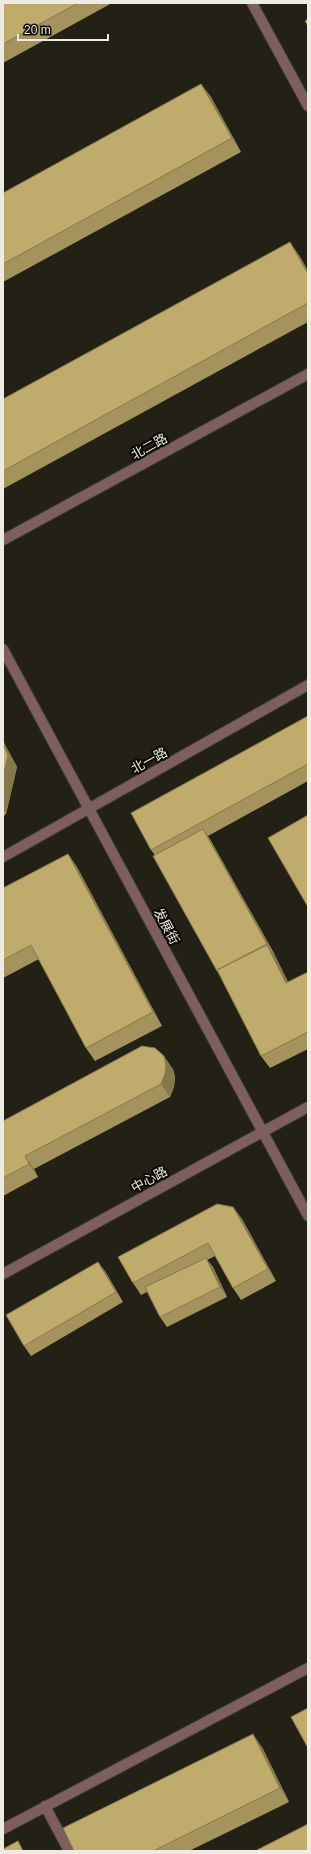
<svg xmlns="http://www.w3.org/2000/svg" width="311" height="1854" viewBox="0 0 311 1854" font-family="Helvetica,'Noto Sans SC',sans-serif">
  <rect width="100%" height="100%" fill="#232016"/>
  <g fill="none" stroke-linecap="round" stroke-linejoin="round">
    <g stroke="#3f3c33" stroke-width="12">
      <path id="service" d="M45,1806L69,1851
        M3,1829L308,1668"/>
    </g>
    <g stroke="#3f3c33" stroke-width="12">
      <path id="minor" d="M252,3L308,106
        M3,540L308,374
        M3,649L308,1216
        M3,857L308,685"/>
    </g>
    <g stroke="#3f3c33" stroke-width="12">
      <path id="tertiary" d="M3,1274L308,1107"/>
    </g>
    <use href="#service" stroke="#7d605e" stroke-width="10"/>
    <use href="#minor" stroke="#7d605e" stroke-width="10"/>
    <use href="#tertiary" stroke="#7d605e" stroke-width="10"/>
  </g>
  <path fill="#a4935d" d="M3,3H112L3,63Z
    M201,84L211,97L241,152L3,282V193Z
    M299,255L308,271V322L3,489V399Z
    M308,716V781L208,836L211,841L275,955L274,956L288,982L308,972V1049L270,1068L261,1056L220,976L217,971L155,855L151,850Z
    M3,741L17,767L6,814L3,817Z
    M68,854L77,867L162,1026L95,1061L86,1048L39,959L3,978V888Z
    M173,1069L175,1077L174,1087L170,1097L34,1169L38,1177L3,1196V1120L4,1121Z
    M233,1207L242,1219L276,1281L241,1300L233,1288L215,1256L207,1260L213,1267L227,1297L167,1327L160,1317L147,1292L141,1295L133,1283Z
    M105,1271L123,1302L31,1356L24,1346Z
    M262,1747L289,1802L189,1851H74Z"/>
  <path fill="#86784c" d="M201,84L211,97L241,152L232,138Z
    M290,242L299,255L308,271V274Z
    M3,741L17,767L6,814L3,809Z
    M203,829L211,841L275,955L267,944Z
    M68,854L77,867L162,1026L153,1012Z
    M267,945L276,957L295,996L286,983Z
    M164,1056L173,1069L175,1077L174,1087L170,1097L161,1084Z
    M25,1156L34,1169L38,1177L29,1164Z
    M233,1207L242,1219L276,1281L268,1269Z
    M206,1258L213,1267L227,1297L220,1287Z
    M98,1262L105,1271L123,1302L116,1292Z
    M253,1734L262,1747L289,1802L280,1788Z"/>
  <path fill="#bfab6c" stroke="#86784c" d="M3,3H78L3,44Z
    M308,19V26L305,21Z
    M201,84L232,138L3,264V193Z
    M290,242L308,274V303L3,471V399Z
    M308,716V764L151,850L131,813Z
    M3,744L8,755L3,777Z
    M308,815V907L268,838Z
    M203,829L267,944L217,970V971L153,856Z
    M68,854L153,1012L86,1048L31,945L3,960V888Z
    M267,945L286,983L308,972V1032L261,1056L217,970Z
    M142,1046L155,1048L164,1056L166,1065L165,1074L161,1084L25,1156L29,1164L3,1178V1121Z
    M217,1204L233,1207L268,1269L233,1288L208,1243L133,1283L118,1257Z
    M206,1258L220,1287L160,1317L145,1287Z
    M98,1262L116,1292L24,1346L6,1315Z
    M308,1708V1748L291,1717Z
    M253,1734L280,1788L153,1851H74L63,1828Z
    M308,1824V1851H258L257,1850Z
    M18,1841L23,1851H3V1849Z"/>
  <g text-anchor="middle" stroke-width="4" stroke-linejoin="round" paint-order="stroke">
    <g font-size="13" fill="#edebe4" stroke="#0b0a06">
      <text transform="translate(149 446) rotate(-29)" y="5">北二路</text>
      <text transform="translate(149 760) rotate(-29)" y="5">北一路</text>
      <text transform="translate(167 926) rotate(62)" y="5">发展街</text>
      <text transform="translate(149 1179) rotate(-29)" y="5">中心路</text>
    </g>
  </g>
  <rect width="311" height="1854" fill="none" stroke="#edebe4" stroke-width="8"/>
  <path d="M18 34v6h90v-6" fill="none" stroke="#edebe4" stroke-width="2"/>
  <text x="24" y="34" font-size="12" fill="#edebe4" stroke="#0b0a06" stroke-width="3" paint-order="stroke">20 m</text>
</svg>
